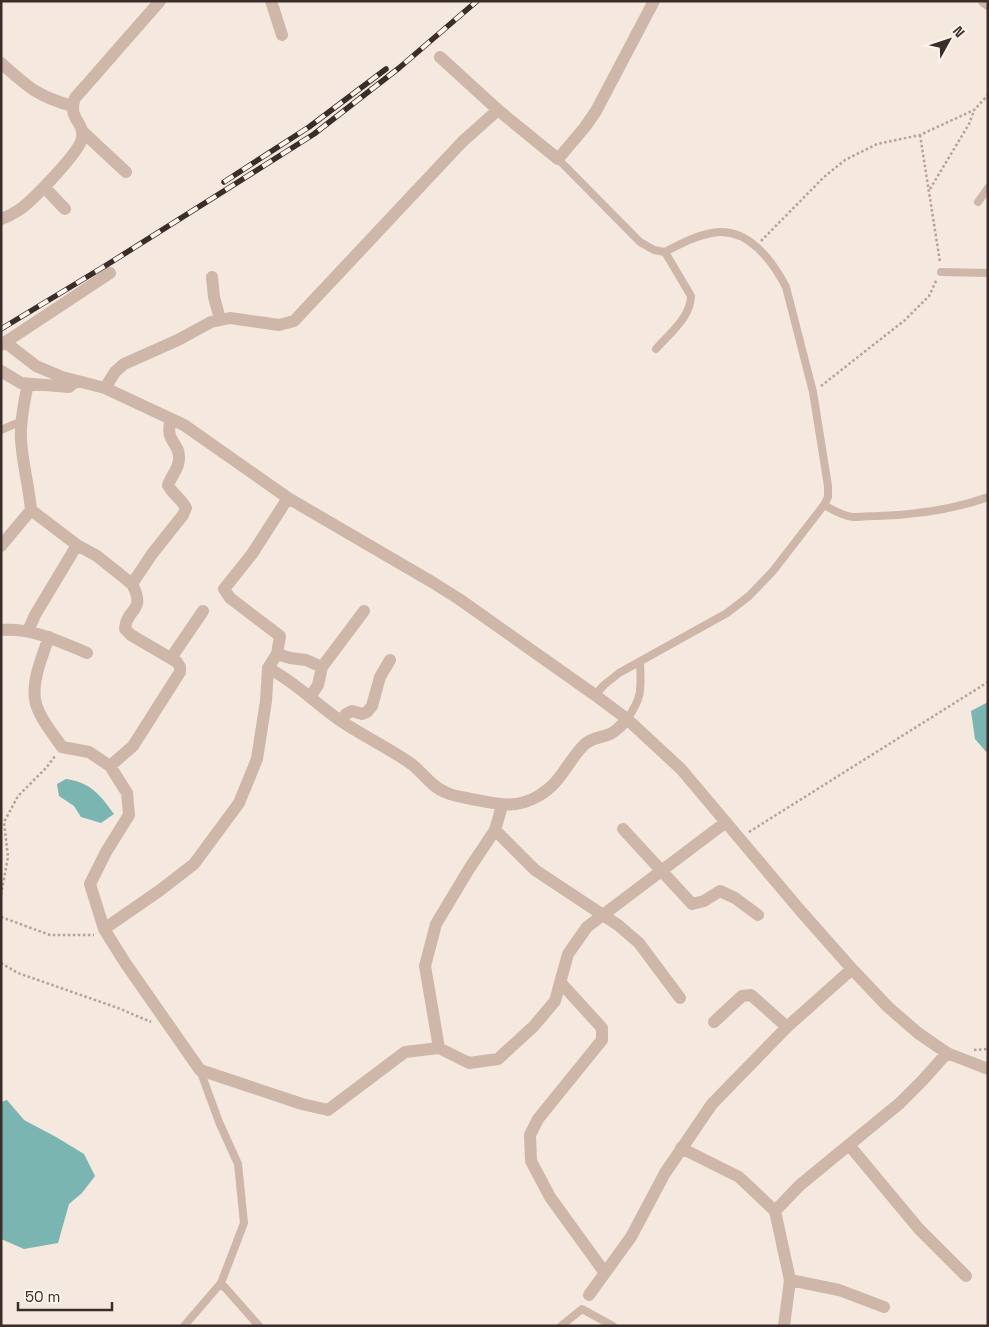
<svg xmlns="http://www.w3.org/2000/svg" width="989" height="1327" viewBox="0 0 989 1327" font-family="'Space Grotesk',sans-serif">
  <rect width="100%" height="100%" fill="#f5e8de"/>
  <path fill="#7ab5b1" d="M988,702V754L975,739L971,711Z
    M66,779C92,783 100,795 114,814L101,823L81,817L74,806L59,796L57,784Z
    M7,1100L24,1120L56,1137L84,1154L95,1176L82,1193L69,1204L58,1243L24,1249L1,1239V1102Z"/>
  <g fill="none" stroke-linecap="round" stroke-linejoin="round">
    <path stroke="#baa093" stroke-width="2.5" stroke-dasharray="2.5 2.5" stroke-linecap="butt" d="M920,135L940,262
      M930,189L969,124L974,111
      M761,241L824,177L845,160L877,144L920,135L974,110L988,95
      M821,386L905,320L929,296L937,279
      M749,832L988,682
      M1,895L8,857L4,822L18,796L46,768L55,756
      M1,917L50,935H94
      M1,963L18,973L118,1008L151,1022
      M974,1050L988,1049"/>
    <path stroke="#ceb6a9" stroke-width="8" d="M558,159L640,242L654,250L665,252C680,244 695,236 712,233C747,226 772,260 786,287L813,392L828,486V497L824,505L773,571L749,596L727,613L619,673L604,685L595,695
      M978,202L988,188
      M941,272L988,273
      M656,349C669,334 691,317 691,296L665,252
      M1,430L22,421
      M824,505C833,510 842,516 853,517C860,517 869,516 876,516C914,515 952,510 988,497
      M627,719C643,697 641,688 640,662
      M221,1283L259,1326
      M184,1326L221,1283L244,1223L238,1164L219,1122L200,1070
      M561,1326L582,1309L613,1326"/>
    <path stroke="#ceb6a9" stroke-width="12" d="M271,1L282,35
      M984,1L988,4
      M440,57L498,110
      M1,63C28,87 37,96 72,106
      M83,132L126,172
      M44,187L65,209
      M1,219C7,217 13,214 19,210C32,201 80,152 82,138C85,121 67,120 75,98L160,1
      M212,277L214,297L220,319
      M5,342L36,366L62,377L105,388L184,425L288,498L432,582L459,599L595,695L627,719L681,769L799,909L852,969L888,1007L918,1033L947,1053L988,1069
      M1,345L110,273
      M1,371L21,383L69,387L76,381
      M105,388L115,372L124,364L178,340L211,322L230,318L279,325L294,321L463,141L498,110L558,159L585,127L596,111L654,1
      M31,510L77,545L97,556L132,584
      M1,546L31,510C29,486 22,462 21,439C20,421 24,402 28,384
      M1,630C34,628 58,641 87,653
      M28,631L35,615L77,545
      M49,637C43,654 32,680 35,699C37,715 53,734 62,747L89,752L110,766L127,793L129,815L106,852L90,884L104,929L159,891L194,864L239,803L257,759L266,701L268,668L277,654L280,636L230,598L224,589L252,554L288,498
      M277,654L290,658L306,660L322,667
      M171,658L203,611
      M268,668C294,681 315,703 338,719C361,735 387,747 410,763C422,771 431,787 445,792C453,796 462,797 471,799C497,804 516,810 540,795C562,782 568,760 585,744C593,737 601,738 610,734C617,731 622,725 627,719
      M310,697L318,685L322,667L364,611
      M341,721L346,714L352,711L362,714L367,712L372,706L380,677L390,660
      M110,766L133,746L180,672V667L177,662L131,635L125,629C126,608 147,612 132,584L152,554L183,515L186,508C182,499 172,494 168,485C171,476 179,469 179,459C180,441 164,443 171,419
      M623,829L692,904L704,901L720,891L735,898L758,915
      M495,830L535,870L618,925L639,943L680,998
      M104,929L126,964L200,1070L302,1104L328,1110L405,1052L439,1048L469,1063L498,1059L534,1026L555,1001L568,954L587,927L726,822
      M561,983L602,1028V1040L538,1119L530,1135L531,1161L550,1197L605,1273
      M714,1022L742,996L751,995L787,1027
      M439,1048L425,966L436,924L469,869L495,830L502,806
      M849,1145L919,1229L966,1276
      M681,1148L739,1177L775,1211L790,1280L784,1326
      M775,1211L800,1185L900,1103L922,1081L947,1053
      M790,1280L839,1290L884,1307
      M589,1295L631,1237L665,1173L712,1104L787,1027L852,969"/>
    <g stroke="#3b2d29" stroke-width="5.5">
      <path id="rail" d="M224,182L309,127L386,69
        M1,329L105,266L314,134L399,68L477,1"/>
    </g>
    <use href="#rail" stroke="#fcf3eb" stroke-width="4" stroke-dasharray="11" stroke-linecap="butt"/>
  </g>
  <rect width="989" height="1327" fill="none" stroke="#3b2d29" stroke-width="5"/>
  <g transform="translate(949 40) rotate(50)" stroke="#fcf3eb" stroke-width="4" paint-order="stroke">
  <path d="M0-4L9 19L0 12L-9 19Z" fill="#3b2d29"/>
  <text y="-8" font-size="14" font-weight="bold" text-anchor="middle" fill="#3b2d29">N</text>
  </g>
  <path d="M18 1302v8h94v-8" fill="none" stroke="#3b2d29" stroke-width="2.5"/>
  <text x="25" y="1302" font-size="15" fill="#3b2d29" stroke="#fcf3eb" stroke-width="4" paint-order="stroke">50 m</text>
</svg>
